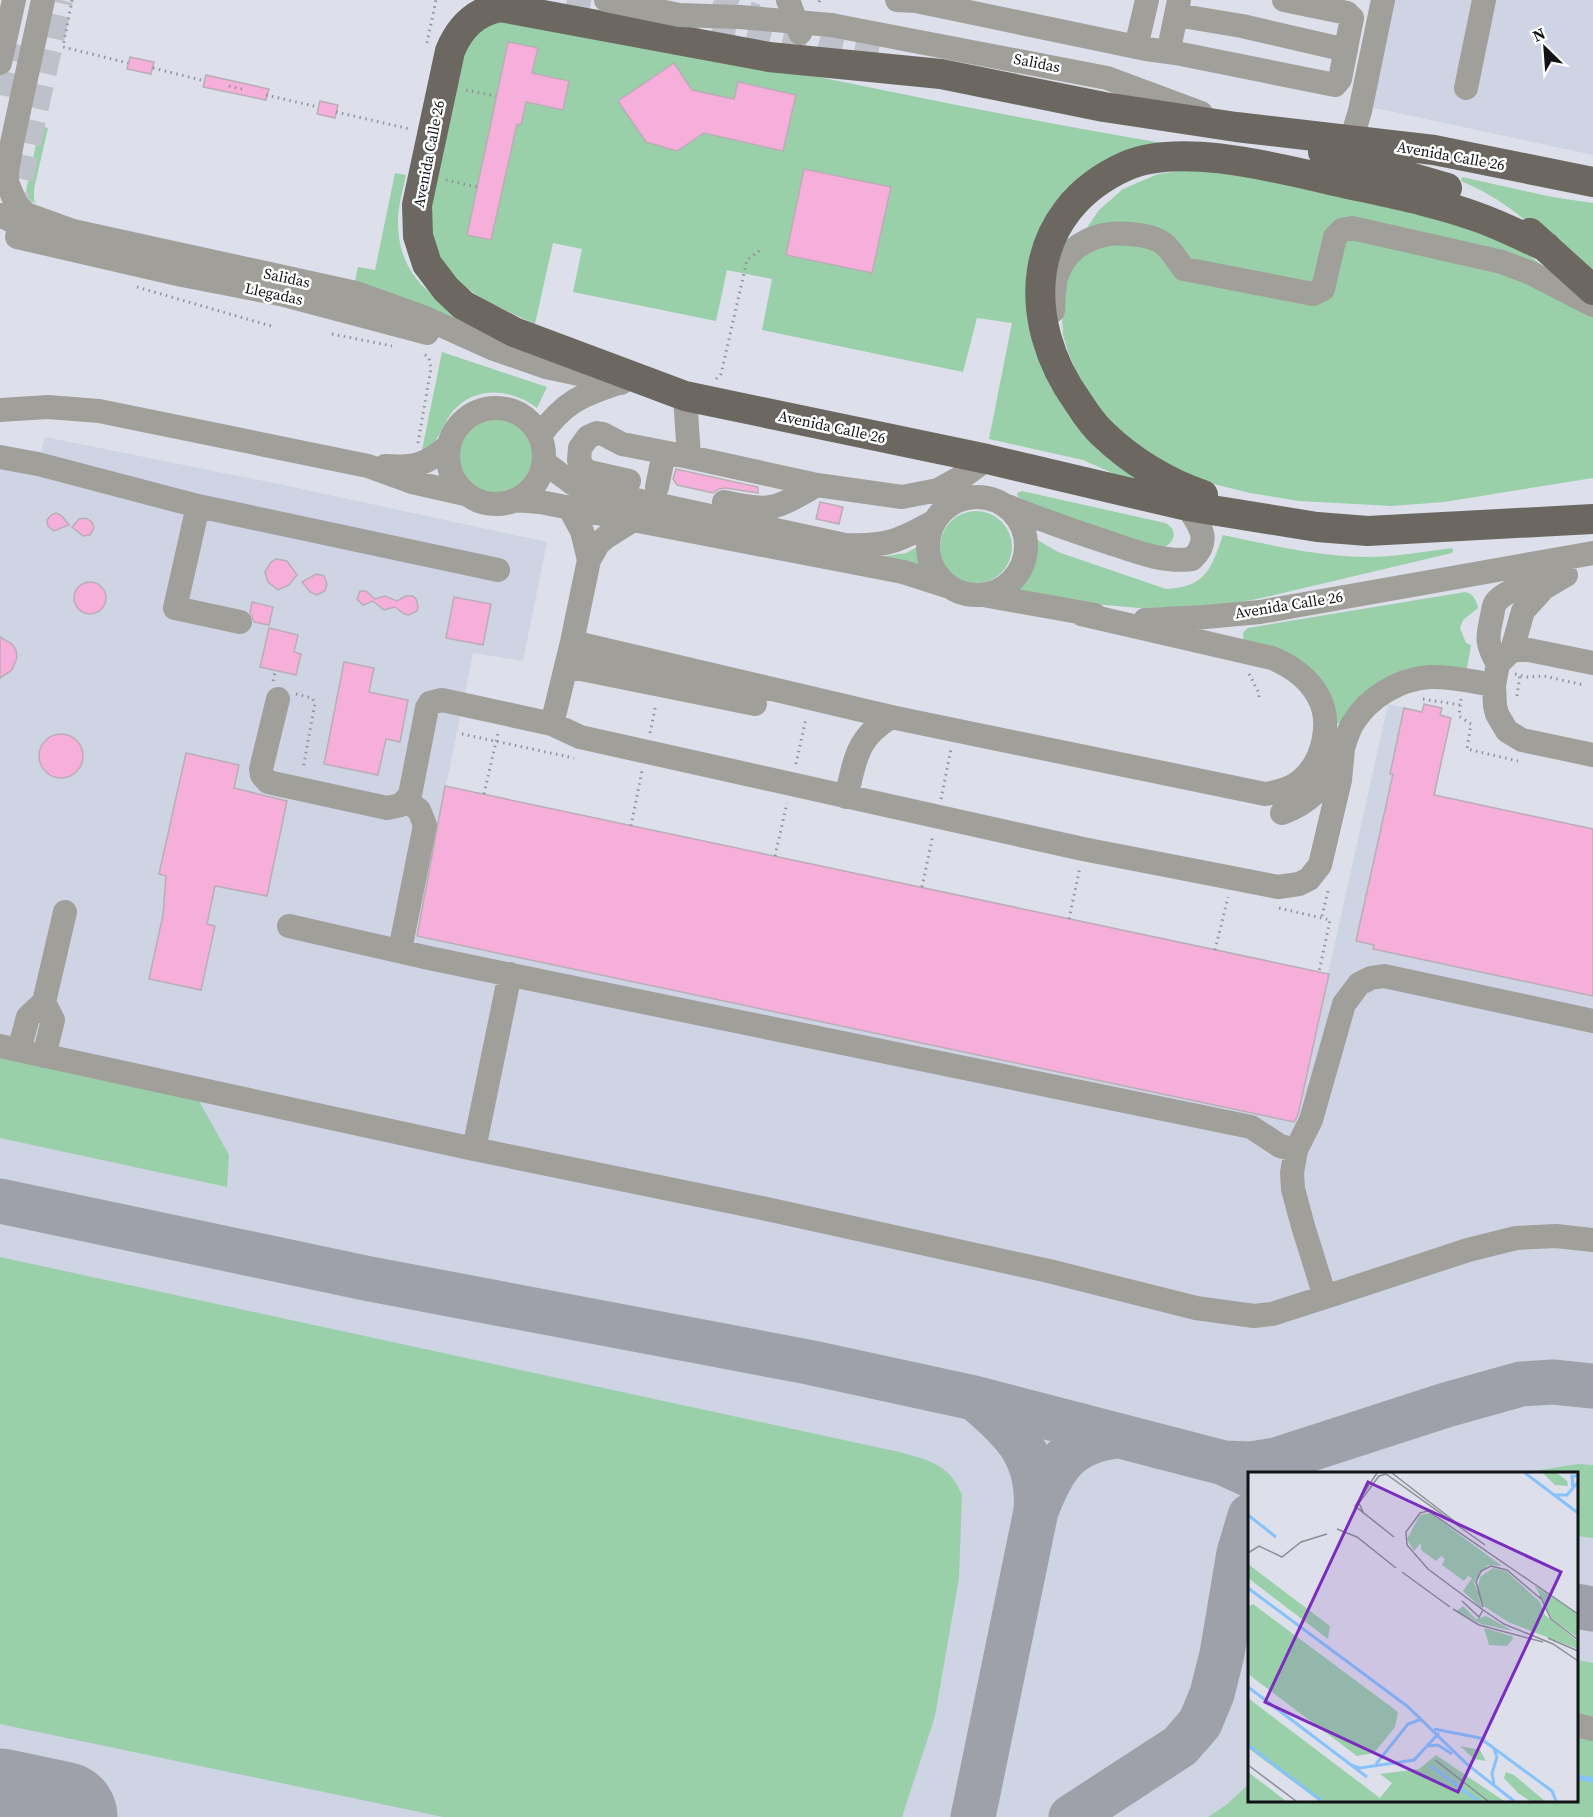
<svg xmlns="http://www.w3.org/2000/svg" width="1593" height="1817" viewBox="0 0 1593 1817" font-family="'Source Serif 4',serif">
  <rect width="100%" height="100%" fill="#dde0ea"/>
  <path fill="#cfd4e5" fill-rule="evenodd" d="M1393,0H1593V155L1370,107Z
    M45,437L279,484L547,542L523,661L473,653L446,786L1328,974L1388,704L1451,718L1435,794L1593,829V1817H0V474L1,468L35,474ZM1250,1474H1576V1800H1250Z"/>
  <path fill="#99cfa9" d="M503,17C728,54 949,108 1174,145L1081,185L1032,324L1162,495L1083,460L989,439L1012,323L977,318L963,372L762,330L772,279L727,270L716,321L573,292L582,249L553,243L535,324C480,298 433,283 430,212L452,82L467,46L478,33Z
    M40,126L48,128L34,189V200L36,203L30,201L26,191Z
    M1217,166L1476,224L1522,250L1547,269L1593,315V478L1444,502L1392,506L1299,501L1250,493L1181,476L1115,430L1082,385L1068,352L1063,335L1061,291L1076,244L1099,210L1123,189L1158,174Z
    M395,173L406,175C403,190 398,206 398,221C398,287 446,304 495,334L354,286L358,267L375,270Z
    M1462,177L1552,197L1593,203V285C1551,243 1518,205 1461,181Z
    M442,352L547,387L537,408C512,389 476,385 453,411C447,418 444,426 439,435C435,443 427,449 421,455Z
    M459 456a37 37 0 1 1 74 0a37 37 0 1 1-74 0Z
    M1022,491L1165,523C1178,529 1176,543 1162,548L1063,520L1018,497L1017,493Z
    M940 547a36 36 0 1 1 72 0a36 36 0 1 1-72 0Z
    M1223,535C1270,545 1316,556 1365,557C1394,557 1423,552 1452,548L1453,550L1452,553L1257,599L1218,606L1140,608L1070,602L1014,594C1032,576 1036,565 1036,539L1058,552L1166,589C1206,587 1211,569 1223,535Z
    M919,546L924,569L873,558L906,553Z
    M1465,592C1473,593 1476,600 1478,608L1463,620L1460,628L1466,643L1471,645L1467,668L1421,670L1341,724L1334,722L1332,702L1244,641C1242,635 1243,631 1248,628Z
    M0,1057L198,1099L229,1155L227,1187L0,1138Z
    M0,1257L899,1452C928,1460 950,1464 962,1495L959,1578L935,1716L902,1817H443L0,1724Z
    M1578,1464L1593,1465V1538L1577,1536L1576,1474L1521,1473Z
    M1577,1660L1593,1663V1817H1208L1226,1805L1249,1784L1250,1800H1576Z"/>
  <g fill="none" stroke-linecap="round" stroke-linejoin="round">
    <path stroke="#87c2fa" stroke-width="5" d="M1576,1777L1593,1780"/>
    <path stroke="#9ea1a9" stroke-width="45" d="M0,1201L365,1278L808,1362L974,1398L1224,1463L1250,1475
      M1224,1463L1251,1464L1276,1460L1446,1405L1521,1384L1553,1382L1593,1386
      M1036,1511C1053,1467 1067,1442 1117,1436
      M1576,1606L1593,1609
      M973,1817L1036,1511C1040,1457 1015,1432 977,1400
      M1071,1817L1180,1746L1200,1723L1212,1694L1222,1654L1239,1553L1250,1516"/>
    <path stroke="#9ea1a9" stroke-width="111" d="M0,1804L62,1817"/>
  </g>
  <path fill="#f6aedb" stroke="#b9aeb4" stroke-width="1.5" d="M508,42L538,48L532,73L569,81L563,110L526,102L521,125L517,124L491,240L467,235Z
    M130,57L154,62L151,74L127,69Z
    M674,63L692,90L734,99L738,82L796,95L783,151L704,133L677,151L646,142L618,101Z
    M206,75L269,89L266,100L203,87Z
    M320,101L338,105L335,118L317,114Z
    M804,169L891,187L872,273L786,255Z
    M676,469L758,487V493L726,488L719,489L713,493L677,485L673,479Z
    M820,502L843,507L839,524L816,519Z
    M56,513L62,516L69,525L54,531L48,526L47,520L51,515Z
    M86,518L92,522L94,528L90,535L83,536L72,527L79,519Z
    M276,559L287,561L297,575L289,585L278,590L268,582L265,572L271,562Z
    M316,574L324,576L327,584L325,591L317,595L310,592L302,582Z
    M74 598a16 16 0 1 1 32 0a16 16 0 1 1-32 0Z
    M360,591H366L375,599L385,596L397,601L406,596H413L416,599L418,607L417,611L409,615L404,614L395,607L384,610L373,601L363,605L357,599Z
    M454,597L491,604L483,645L446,638Z
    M252,602L273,607L269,625L254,622L250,612Z
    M269,628L298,635L294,652L301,654L296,675L260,667Z
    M0,637L12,644L16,650L17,658L12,670L0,678Z
    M344,662L374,668L369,692L408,700L400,742L386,739L378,775L324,764Z
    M1424,704L1442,708L1440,715L1451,718L1434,795L1593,829V996L1373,949L1374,945L1356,941L1393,774H1390L1404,708L1422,712Z
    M39 756a22 22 0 1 1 44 0a22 22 0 1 1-44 0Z
    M186,753L239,765L234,788L287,801L267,896L215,886L207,924L215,926L201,990L149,979L163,915L166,876L159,874Z
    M445,786L1329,974L1298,1115L1294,1122L417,936Z"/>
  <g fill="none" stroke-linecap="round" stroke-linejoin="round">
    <path stroke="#bfc1ca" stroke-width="24" stroke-dasharray="24 12" stroke-linecap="butt" d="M567,0L627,13
      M714,0L756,16
      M676,24L766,36
      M749,25L881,58
      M0,95L11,43
      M13,214L61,0"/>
    <path stroke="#92949c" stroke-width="3" stroke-dasharray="1.5 4.5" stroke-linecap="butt" d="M72,0L63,47L128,63
      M819,2L820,0
      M427,43L436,0
      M153,68L205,81
      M229,86L242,89
      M466,90L496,96
      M266,95L318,107
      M336,112L410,129
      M446,180L478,187
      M137,287L271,326
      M332,334L392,346
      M716,379L721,374L747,260L763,248
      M418,443L431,368L429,358L424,354
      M1249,674L1259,693V700
      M1515,674L1528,677L1544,676L1584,685
      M273,681L275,672
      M296,694L312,698L315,703L303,769
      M1517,696L1520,675
      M1423,699L1460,705
      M1461,699L1459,716L1471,724L1467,749L1518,761
      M650,733L656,704
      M462,734L574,758
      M796,764L806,718
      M484,794L498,733
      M941,799L951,749
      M631,826L642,771
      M775,856L787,803
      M922,887L933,835
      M1279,908L1330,920L1319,972
      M1322,916L1329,887
      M1069,919L1080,867
      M1215,950L1228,897"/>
    <path stroke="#a19f9a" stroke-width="24" d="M788,0L800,33
      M897,0L916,1L1146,49L1176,53
      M1179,0L1176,15L1242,26L1346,50
      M1176,15L1170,44L1172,51L1176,53L1335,85L1340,79L1352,18L1347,13L1284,0
      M831,25L1107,78L1201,113
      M1136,47L1147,0
      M0,63L14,0
      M1466,88L1484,0
      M1351,141L1360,111L1383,0
      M73,231L356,293L423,317L494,349L546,367L621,383
      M17,237L182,275L280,294L427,333
      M1053,311C1054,297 1053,282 1059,270C1071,242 1101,231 1128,234C1140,235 1154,236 1164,244C1172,250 1177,261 1184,269L1313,294L1323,289L1335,237L1342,230L1352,228L1502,262L1531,273L1593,305
      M669,393L685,396L689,457L817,485L902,497L938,490L965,475L987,459
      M448 456a48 48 0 1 1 96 0a48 48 0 1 1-96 0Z
      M0,410L48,407L99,411L368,466L412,482L465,494
      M540,435C565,402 579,396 618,383
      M0,457L38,464L198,506L498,570
      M544,462L572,483L590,490L845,545C885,547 899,541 933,522
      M385,466C414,468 426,465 448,446
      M629,481L585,471L579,460L580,448L588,437L597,433L603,434L622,444L689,457
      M657,487L664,453
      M928 546a49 49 0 1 1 98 0a49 49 0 1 1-98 0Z
      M515,500L540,502L903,572L950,587
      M724,502C773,513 774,509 817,485
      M198,506L175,608L240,622
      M1007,506C1040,519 1073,531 1107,542C1134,551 1163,563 1192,559C1212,540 1200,526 1187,506
      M569,507L582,531L589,560
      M1566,575L1544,588L1523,611L1512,650L1498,664L1494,685L1495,706L1497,714L1507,731L1522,740L1593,755
      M983,595L1095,615
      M1145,620L1205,617L1260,612L1593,553
      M572,642L891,717L1265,794C1278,792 1290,789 1300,781C1323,763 1333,722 1318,696C1308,677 1291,666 1272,658L1081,614
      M1512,650H1529L1593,663
      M1498,664C1486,644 1487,638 1492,616C1493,612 1493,605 1496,602C1505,590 1537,581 1551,578
      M566,666L755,704
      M278,699L261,769L262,775L268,782L387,808L401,805L410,795L427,708L430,703L442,700L552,724L580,737L1083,849L1278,887L1299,884L1309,879L1320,865L1340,780L1343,749
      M552,724L572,642L589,560L598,544L606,537L633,520
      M846,797C856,759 855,739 891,717
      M1282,813C1313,802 1332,779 1343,748C1346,740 1348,731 1353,723C1369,697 1399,679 1430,677C1451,676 1474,682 1494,685
      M289,926L429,958L1251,1127L1280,1146L1296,1150
      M400,950L425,825L419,810L406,801
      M0,1046L474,1149L762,1208L1049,1271L1196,1308L1254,1316L1272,1314L1325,1297L1468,1250L1516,1238L1556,1236L1593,1240
      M19,1050L28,1017L44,1002L65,912
      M44,1056L53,1020L44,1002
      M474,1149L510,974
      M1325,1297L1303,1226L1293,1189L1292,1173L1296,1150L1311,1120L1344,1004L1359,984L1371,978L1384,976L1593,1021
      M1576,1725L1593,1729"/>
    <path stroke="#6c6861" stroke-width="30" d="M1323,152L1447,188
      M1593,182L1434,150L1236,127L1104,107L941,74L769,57L500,7C475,12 460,27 450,51L417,205L418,236L427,264L446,289L463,305L514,332L685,396L987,459L1187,506L1317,527L1368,531L1593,519
      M1530,233L1593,290
      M1203,495C1167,483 1131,461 1103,434C1093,425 1085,413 1078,402C1019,320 1025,211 1126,166C1182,141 1285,170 1344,183C1389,193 1436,202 1480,218C1502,226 1524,237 1546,247"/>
    <path stroke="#a19f9a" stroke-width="24" d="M43,0L12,143L7,172V182L16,204L26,214L73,231
      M606,0L679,15L740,17L831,25
      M0,215L12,221L38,226"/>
  </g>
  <g text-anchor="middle" stroke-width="5" stroke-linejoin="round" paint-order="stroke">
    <g font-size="15" fill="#121317" stroke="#fff">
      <text transform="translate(1037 63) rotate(11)" y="5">Salidas</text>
      <text transform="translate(429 154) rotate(-79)" y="5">Avenida Calle 26</text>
      <text transform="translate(1451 156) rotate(10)" y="5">Avenida Calle 26</text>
      <text transform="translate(287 278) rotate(12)" y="5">Salidas</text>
      <text transform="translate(274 294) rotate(12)" y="5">Llegadas</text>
      <text transform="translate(832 427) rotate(12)" y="5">Avenida Calle 26</text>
      <text transform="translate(1289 605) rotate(-9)" y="5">Avenida Calle 26</text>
    </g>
  </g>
  <g transform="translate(1248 1472)">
    <rect width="330" height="330" fill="#dde0ea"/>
    <path d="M295,1H309L319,9L320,14L307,13ZM182,41L254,94L240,93L226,110L235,138L215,119L224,106L220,104L216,109L194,93L197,87L193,84L188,89L173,78V71L166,79L159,67L172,43ZM0,92L82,154L80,167L0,106ZM245,96L258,99L292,130L297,143L330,170V177L260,150L236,134L229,121L232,105ZM287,114L326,139L330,145V166L304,147ZM5,132L150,240L147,255L126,281L109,284L0,202V135ZM215,134L228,147L238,144L265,159L233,152L209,139ZM236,156L264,164L265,167L259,174L241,173ZM0,226L132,326L144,311L132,302L171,297L188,283L256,329H71L0,276ZM212,274L232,278L238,289L226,287ZM0,300L38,329H0ZM258,300L266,303L297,329H282L270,321L256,306Z" fill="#99cfa9"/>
    <path fill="none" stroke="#87c2fa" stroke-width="3" d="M277,1L330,41M325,16L324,4H330M307,23H319L330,10M0,43L28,65M0,116L159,234L220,293L266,329M0,215L119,305M186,257L232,266L304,319L308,329M0,273L74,329M179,274L190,273L204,282M246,277L249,285L244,301L246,312M128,292L160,252L174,247M103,293L112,296L166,288L191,261M183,294L230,329"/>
    <path fill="none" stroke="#8c8e96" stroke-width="1.5" d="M129,1L107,34L146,65M144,1L210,52M116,42L111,31L131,4L138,2L237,73M89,57L109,65L148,96M0,81L11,74L34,85L53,70L79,62M154,100L202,135M292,124L303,147L330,168M214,129L231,145L235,138M235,135L228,110L233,99L243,94L259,98L293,127M205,137L231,153L295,170M330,142L180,39L172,41L158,60L159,73L180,97L235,138L256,152L305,172L330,189M300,166L330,179M187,288L240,329M0,293L48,329"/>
    <path fill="#7b2cbf" fill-opacity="0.15" stroke="#7b2cbf" stroke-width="3" d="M120,10L313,100L210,320L17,230Z"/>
    <rect width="330" height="330" fill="none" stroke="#121317" stroke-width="3"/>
  </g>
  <g transform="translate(1545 48) rotate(335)" stroke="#ffffff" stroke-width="4.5" paint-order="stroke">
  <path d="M0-4.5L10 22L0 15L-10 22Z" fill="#121317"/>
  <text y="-9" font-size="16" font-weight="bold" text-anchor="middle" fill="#121317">N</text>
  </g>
</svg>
